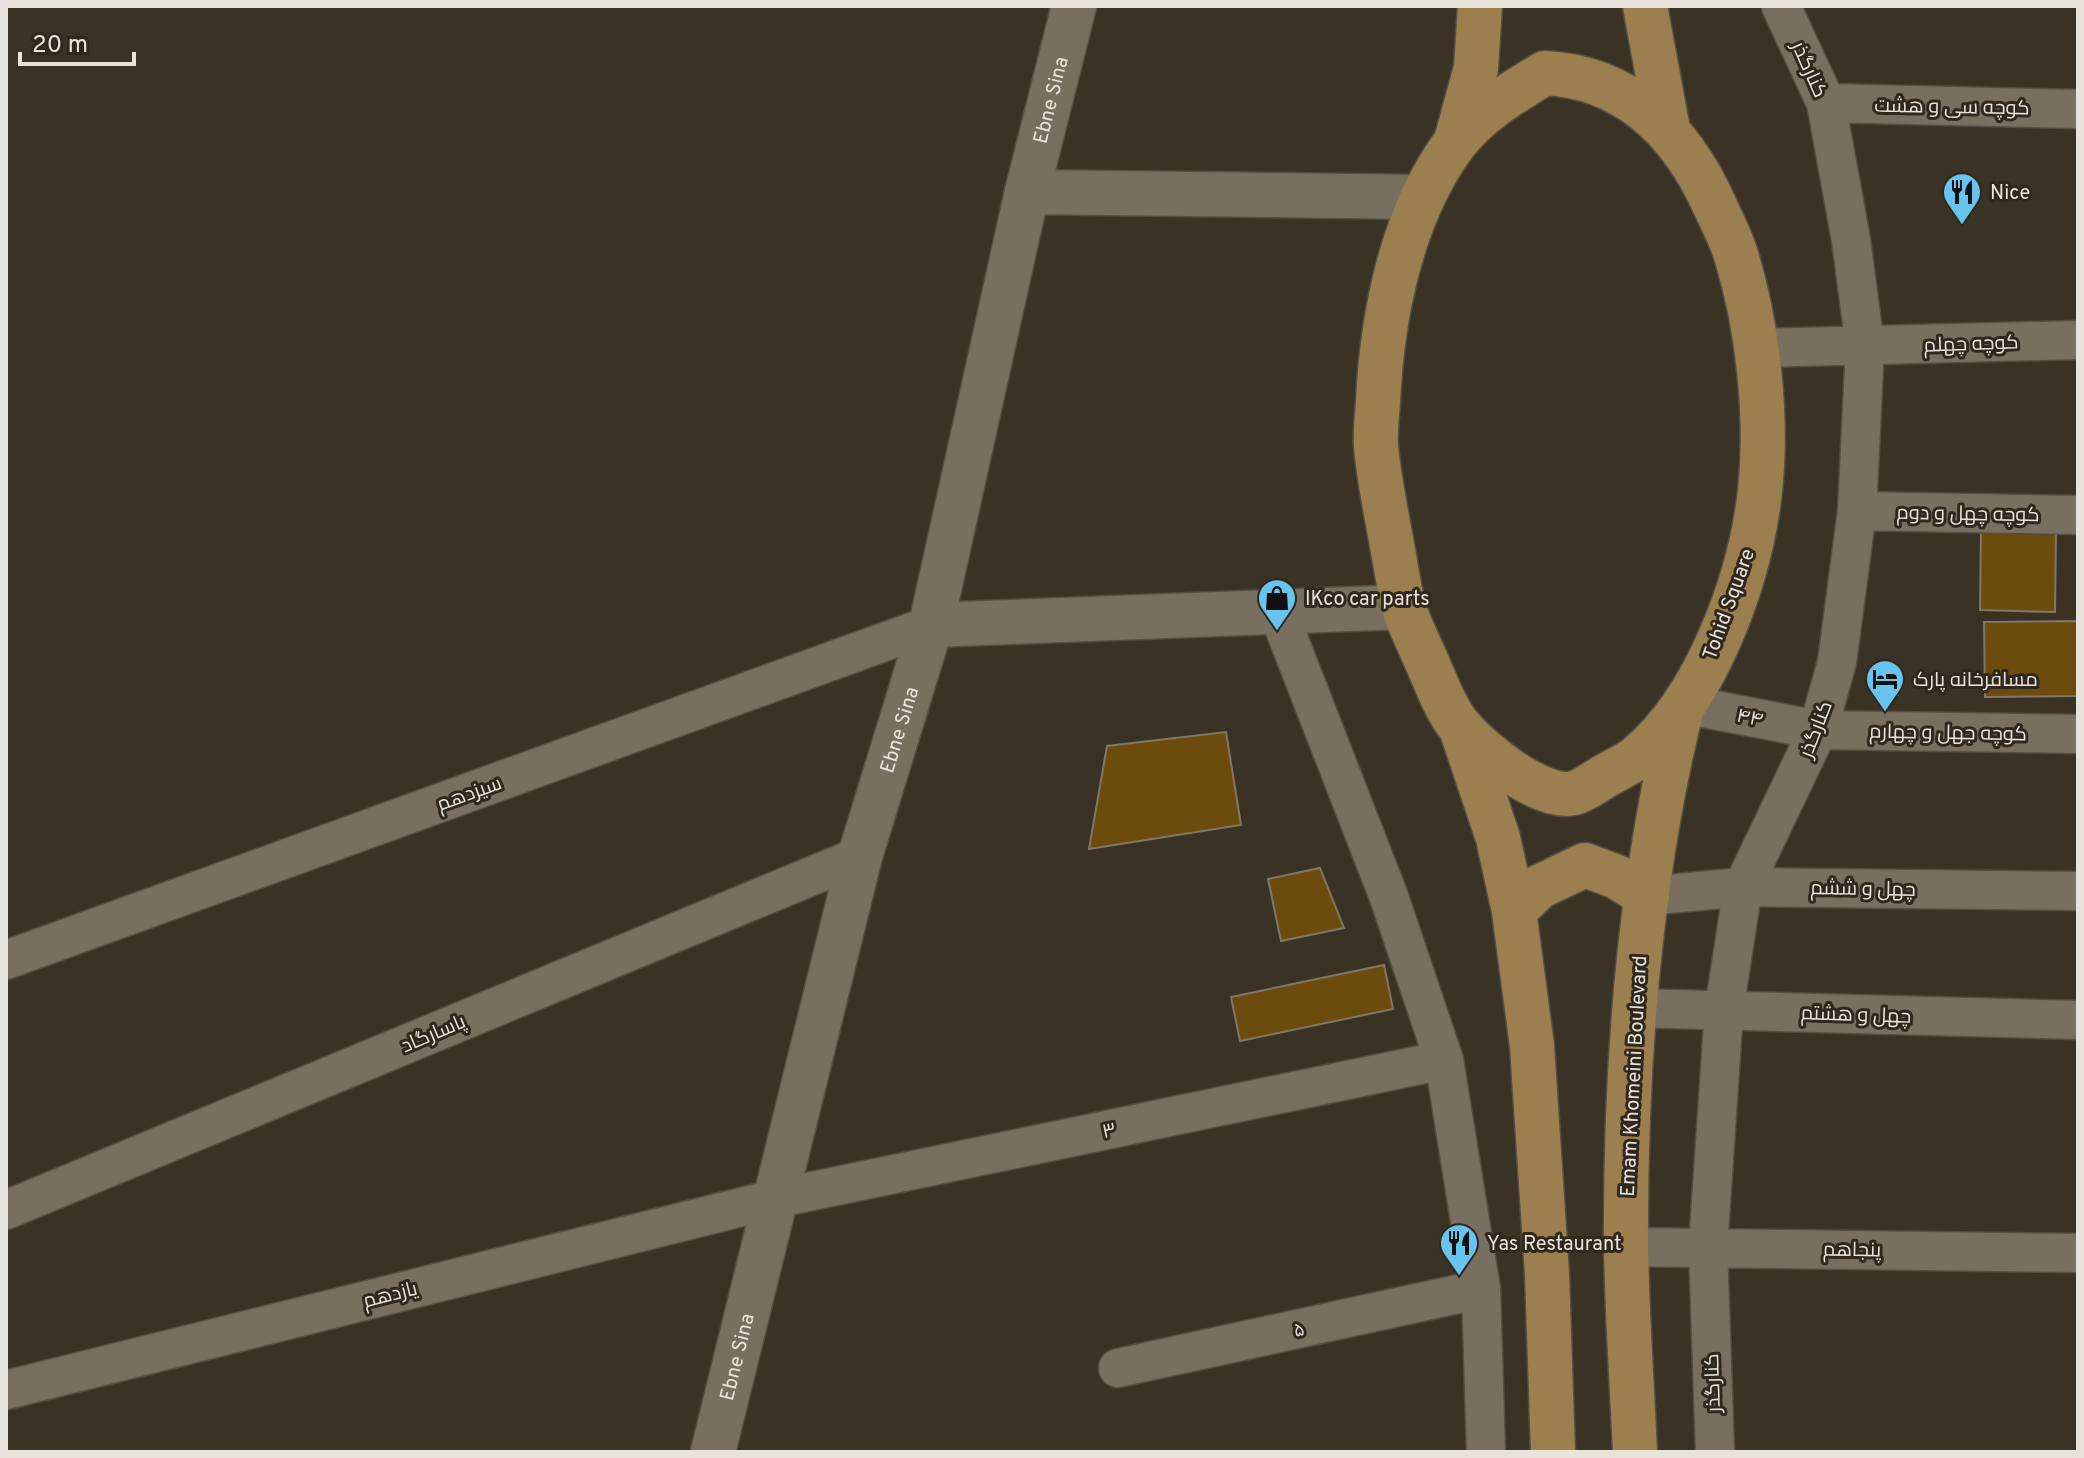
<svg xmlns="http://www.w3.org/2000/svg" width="2084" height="1458" viewBox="0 0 2084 1458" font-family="Overpass,Cairo,sans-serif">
  <rect width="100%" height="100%" fill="#3b3226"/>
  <path fill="#6b4c0d" stroke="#807768" stroke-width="2" d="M1981,531L2056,533L2055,612L1980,610Z
    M2078,621V696L1985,697L1984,622Z
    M1226,732L1241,825L1089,849L1107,746Z
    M1320,868L1344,928L1281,941L1268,879Z
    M1384,965L1393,1009L1240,1041L1231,997Z"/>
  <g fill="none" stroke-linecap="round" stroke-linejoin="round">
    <g stroke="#554e43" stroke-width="41">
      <path id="minor" d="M1826,103L2078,109
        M1755,348L2078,340
        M1857,511L2078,515
        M1278,612L1389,897L1444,1060L1481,1289L1486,1452
        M1683,704L1818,730L2078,734
        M1647,896L1743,887L2078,891
        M6,960L931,625
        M1634,1008L2078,1020
        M6,1210L860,856
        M1626,1247L2078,1253
        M1118,1368L1481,1289
        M6,1390L774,1199L1444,1060
        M1715,1452L1708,1247L1724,1010L1743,887L1818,730L1837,662L1857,511L1865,346L1851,240L1826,103L1781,6"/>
    </g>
    <g stroke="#554e43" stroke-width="47">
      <g id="tertiary">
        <path d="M1027,192L1422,197"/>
        <path d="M931,625L1404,607"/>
        <path id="s1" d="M713,1452L860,856L931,625L1027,192L1074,6"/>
      </g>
    </g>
    <g stroke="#554e43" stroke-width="47">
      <path id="primary" d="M1645,6L1668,130
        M1545,73C1629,77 1682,133 1715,206C1722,222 1731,238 1736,255C1758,326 1768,417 1760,491C1750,580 1706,701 1636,758C1627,765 1615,770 1605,776C1596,781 1584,791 1574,793C1542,801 1483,753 1463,730C1446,712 1436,682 1426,660C1419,644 1411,628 1405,611C1399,592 1397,570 1393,551C1387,516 1379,481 1376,446C1375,432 1377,416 1378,402C1382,315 1402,214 1455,143C1479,112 1512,93 1545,73Z
        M1456,141L1476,68L1480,6
        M1462,731L1498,838L1514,911L1532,1046L1547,1274L1553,1452
        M1514,911L1539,887L1585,865L1617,877L1647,896
        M1635,1452C1632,1384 1627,1315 1626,1246C1625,1067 1638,885 1681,711"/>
    </g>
    <use href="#minor" stroke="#796f61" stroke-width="38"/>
    <use href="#tertiary" stroke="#796f61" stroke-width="44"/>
    <use href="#primary" stroke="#9b7f4e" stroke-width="44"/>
  </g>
  <defs>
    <g id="restaurant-pin" transform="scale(2)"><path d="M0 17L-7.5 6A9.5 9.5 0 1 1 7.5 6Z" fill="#66c4ef" stroke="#30281c"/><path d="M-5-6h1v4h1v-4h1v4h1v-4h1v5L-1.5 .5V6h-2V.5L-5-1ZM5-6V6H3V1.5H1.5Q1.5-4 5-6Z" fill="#111"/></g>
    <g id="shop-pin" transform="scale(2)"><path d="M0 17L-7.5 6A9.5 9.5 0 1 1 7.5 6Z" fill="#66c4ef" stroke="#30281c"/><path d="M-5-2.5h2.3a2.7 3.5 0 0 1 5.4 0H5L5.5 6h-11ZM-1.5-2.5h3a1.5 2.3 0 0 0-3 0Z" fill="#111"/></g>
    <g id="hotel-pin" transform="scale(2)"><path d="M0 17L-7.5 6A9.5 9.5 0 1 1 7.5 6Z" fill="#66c4ef" stroke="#30281c"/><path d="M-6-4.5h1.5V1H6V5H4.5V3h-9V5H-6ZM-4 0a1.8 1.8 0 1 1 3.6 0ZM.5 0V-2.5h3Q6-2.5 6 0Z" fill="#111"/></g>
  </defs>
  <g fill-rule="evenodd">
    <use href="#restaurant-pin" x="1962" y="192"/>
    <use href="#shop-pin" x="1277" y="598"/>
    <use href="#hotel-pin" x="1885" y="679"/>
    <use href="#restaurant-pin" x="1459" y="1243"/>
  </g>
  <g text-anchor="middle" stroke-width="6" stroke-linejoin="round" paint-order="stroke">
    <g font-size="20" fill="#e8e3db" stroke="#30281c">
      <text transform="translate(1810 69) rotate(66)" y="7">کنارگذر</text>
      <text dy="7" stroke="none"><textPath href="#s1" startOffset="1394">Ebne Sina</textPath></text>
      <text transform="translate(1952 106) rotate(1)" y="7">کوچه سی و هشت</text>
      <text transform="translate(1971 343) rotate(-2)" y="7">کوچه چهلم</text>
      <text transform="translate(1968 513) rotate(1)" y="7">کوچه چهل و دوم</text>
      <text transform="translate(1728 604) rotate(-70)" y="7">Tohid Square</text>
      <text transform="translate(1750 717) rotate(11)" y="7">۴۴</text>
      <text transform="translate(1815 729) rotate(-69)" y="7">کنارگذر</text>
      <text dy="7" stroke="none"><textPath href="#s1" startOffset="746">Ebne Sina</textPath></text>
      <text transform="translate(1948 732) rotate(1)" y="7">کوچه جهل و چهارم</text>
      <text transform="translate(469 793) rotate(-20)" y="7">سیزدهم</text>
      <text transform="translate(1863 888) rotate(1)" y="7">چهل و ششم</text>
      <text transform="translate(1856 1014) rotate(2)" y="7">چهل و هشتم</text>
      <text transform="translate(433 1033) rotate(-23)" y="7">پاسارگاد</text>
      <text transform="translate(1633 1076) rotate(-87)" y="7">Emam Khomeini Boulevard</text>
      <text transform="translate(1109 1130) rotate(-12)" y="7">۳</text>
      <text transform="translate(1852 1249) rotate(1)" y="7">پنجاهم</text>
      <text transform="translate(390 1294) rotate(-14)" y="7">یازدهم</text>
      <text transform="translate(1299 1329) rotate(-12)" y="7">۵</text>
      <text dy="7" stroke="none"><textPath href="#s1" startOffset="98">Ebne Sina</textPath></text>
      <text transform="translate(1712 1383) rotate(-92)" y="7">کنارگذر</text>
    </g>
    <g font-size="20" fill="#e8e3db" stroke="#30281c" text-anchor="start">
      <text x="1990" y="199">Nice</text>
      <text x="1305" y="605">IKco car parts</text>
      <text x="1913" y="686">مسافرخانه پارک</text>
      <text x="1487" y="1250">Yas Restaurant</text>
    </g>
  </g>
  <rect width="2084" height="1458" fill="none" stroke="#e8e3db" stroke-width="16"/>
  <path d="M20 52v12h114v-12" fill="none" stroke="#e8e3db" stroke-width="4"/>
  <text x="32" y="52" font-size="24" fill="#e8e3db" stroke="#30281c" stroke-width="6" paint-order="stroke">20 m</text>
</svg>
